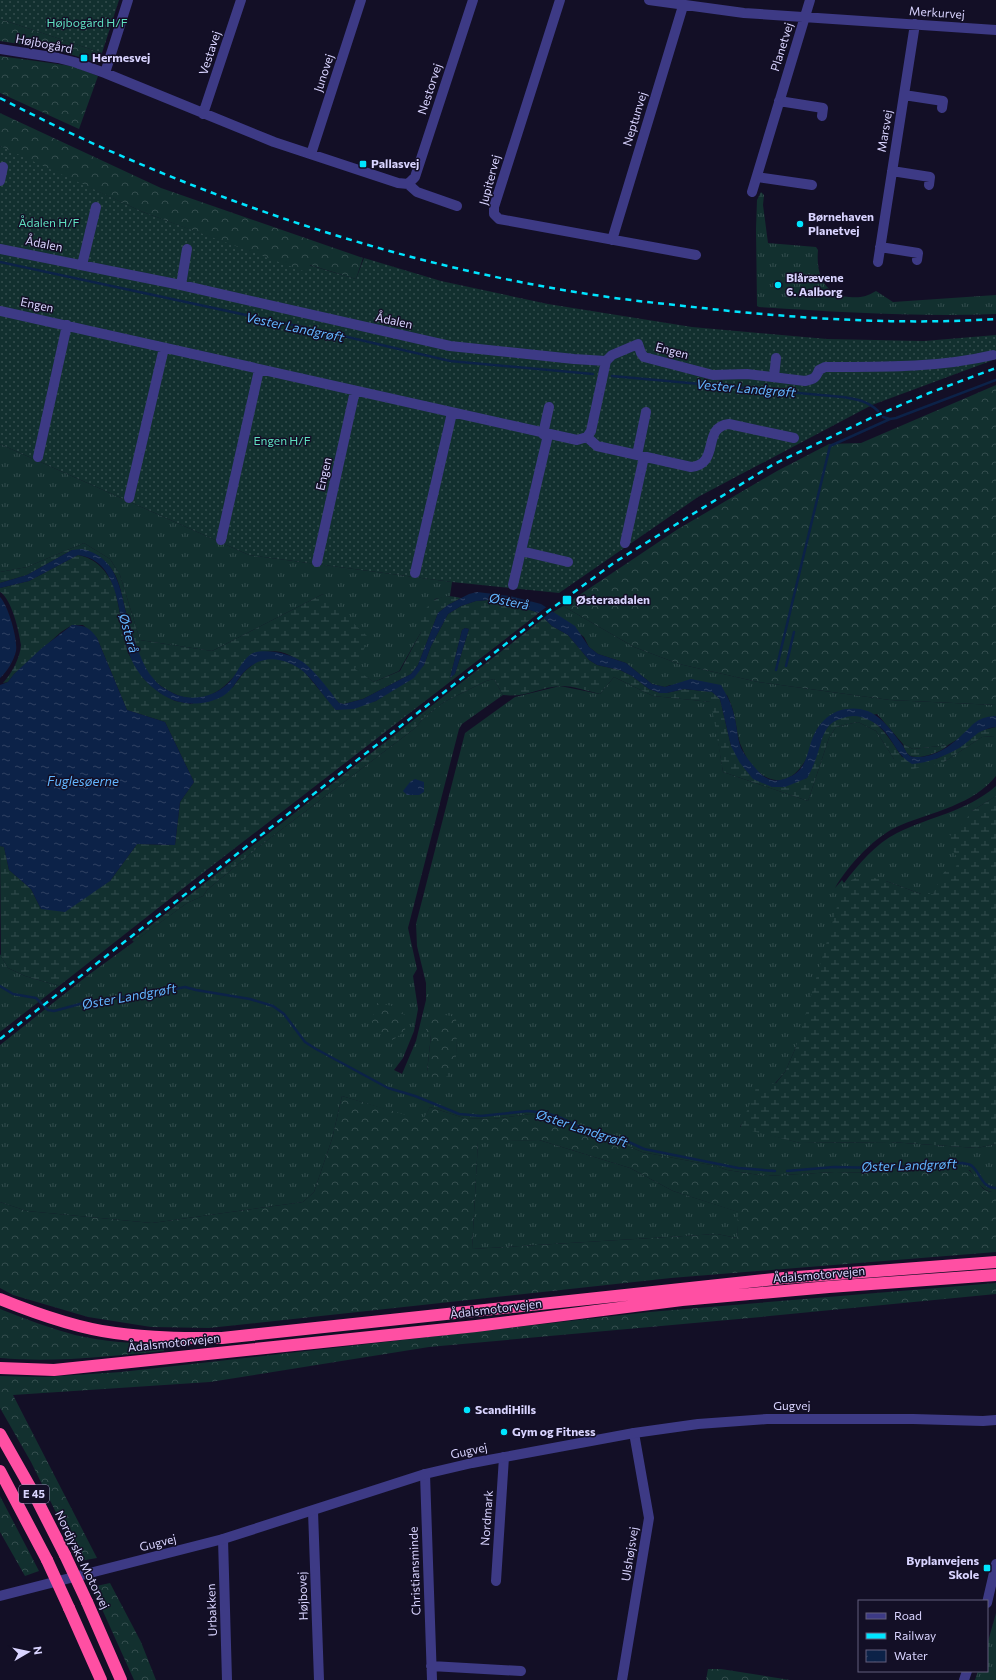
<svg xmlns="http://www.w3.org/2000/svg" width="996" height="1680" viewBox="0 0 996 1680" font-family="Commissioner,sans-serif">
  <defs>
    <pattern id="grass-tufts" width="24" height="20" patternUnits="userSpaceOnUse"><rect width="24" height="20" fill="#12302f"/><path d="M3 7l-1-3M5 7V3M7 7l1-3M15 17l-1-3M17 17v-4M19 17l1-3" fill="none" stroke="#344d4e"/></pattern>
    <pattern id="forest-crowns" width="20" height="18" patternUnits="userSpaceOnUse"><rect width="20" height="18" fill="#12302f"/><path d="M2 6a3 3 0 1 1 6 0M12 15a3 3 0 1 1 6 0" fill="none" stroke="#344d4e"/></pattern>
    <pattern id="wetland-marsh" width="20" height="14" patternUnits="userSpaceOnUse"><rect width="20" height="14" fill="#12302f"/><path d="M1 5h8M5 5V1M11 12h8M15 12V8" fill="none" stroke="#344d4e"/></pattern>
    <pattern id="garden-dots" width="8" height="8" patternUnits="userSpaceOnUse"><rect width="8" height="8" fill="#12302f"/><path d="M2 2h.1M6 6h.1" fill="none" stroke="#344d4e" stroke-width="1.8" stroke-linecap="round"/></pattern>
    <pattern id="water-ripples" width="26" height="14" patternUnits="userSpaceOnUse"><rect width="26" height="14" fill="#0c2248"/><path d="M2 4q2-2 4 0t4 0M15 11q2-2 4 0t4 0" fill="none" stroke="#2f4163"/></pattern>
  </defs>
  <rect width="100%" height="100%" fill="#130f26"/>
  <path fill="url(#grass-tufts)" fill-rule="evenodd" d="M761,192L764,195L763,205L768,243L816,247L818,250C816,273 823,294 849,297C860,298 866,297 876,291L893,302L996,295V314C917,317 838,312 759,307L757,306L756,229L757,200Z
    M0,444L249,555L452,582L450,596L435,599L421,632L399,671L374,682L355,670L323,594L212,651L140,640L120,575L110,559L84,543L27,567L0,572Z
    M563,606L634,647L679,664L758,682L890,700L996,705V716L967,731L958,739L948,745L913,749L903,744L877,714L818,727C814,738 811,752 805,761C784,796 754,778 742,748C737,738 737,726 734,715C733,708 730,702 727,695L670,685L665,687L652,684L626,663L598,654L589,647L584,637L553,612Z
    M614,677L653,696L712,702L723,772L808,801L829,738L836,727L858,722L876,731L894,759L944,762L982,737L996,736V776C974,804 933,812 901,825C877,834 848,865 835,888L842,880L844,883C859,864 875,844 897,833C931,816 966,812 996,786V796L972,811L968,855L933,894H921L886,881L796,1047L785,1072L746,1116L740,1127L800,1143L890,1142L977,1148L996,1144V1192C982,1193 977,1180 970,1170L880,1173L835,1172L765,1176L727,1170L716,1166L642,1152L621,1143L580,1132L563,1123L530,1114L493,1119L464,1118L430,1107L423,1121L342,1096L332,1139L314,1192L303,1202L152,1223L27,1211L0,1202V1045L87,976L187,903L203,896L207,890L261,845L414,729L424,718L444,702L486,681L494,679L503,695L462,724L459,729L408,928L417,969L413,976L418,1009L414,1031L403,1058L394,1070L402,1074L416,1041L426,1000V983L417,946L416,924L465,733L515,697L560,686L600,694ZM431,1035L456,1039L457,1054L427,1072Z
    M0,954L8,968L25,976L59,986L0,1032Z
    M539,1140L630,1168L673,1191L739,1212L737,1238L717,1234L472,1249L478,1141Z
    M996,1613V1680H975L978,1671H987V1645Z"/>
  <path fill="url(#forest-crowns)" fill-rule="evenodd" d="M0,19L102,53L98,63L57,50L0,41Z
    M0,56L72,66L98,76L79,129L0,93Z
    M0,113L161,188L363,258L356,279L310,265L306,273L143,212L6,150L0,146Z
    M996,385V705L890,700L758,682L679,664L634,647L563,606L678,529L777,471L829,444L861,443Z
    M376,1003L399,1007L406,1018L405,1031L393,1040L371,1027Z
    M435,1013L456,1017L457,1054L446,1078H433L427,1072L431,1035L427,1034L425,1025Z
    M342,1096L423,1120L430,1107L464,1118L493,1119L530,1114L563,1123L580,1132L621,1143L642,1152L716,1166L727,1170L765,1176L835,1172L880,1173L961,1167C964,1168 968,1169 970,1171C980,1180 979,1193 996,1192V1252L671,1278L209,1328L151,1327L88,1317L13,1295L0,1288V1202L27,1211L152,1223L303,1202L314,1192L332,1139ZM539,1140L630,1168L673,1191L738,1212L737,1238L717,1234L472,1249L478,1142Z
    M996,1283V1294L750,1318L429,1347L210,1382L13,1395L97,1558L80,1561L31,1462L0,1408V1376L45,1377L121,1372L649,1312Z
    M0,1309C25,1319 50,1328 75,1335C104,1342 134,1343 163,1345L164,1351C109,1356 55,1363 0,1358Z
    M0,1496L39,1571L25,1576L0,1532Z
    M110,1583L141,1642L156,1680H134L92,1587Z
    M708,1669H721L790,1680H706Z"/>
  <path fill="url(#wetland-marsh)" fill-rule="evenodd" d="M84,543L110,559L120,575L140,640L212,651L323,594L369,638L355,669L374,682L400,671L421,632L417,619C432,602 436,592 461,598L448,605L438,613L418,665L411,674L363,699L344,704L339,703C322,684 307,659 281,652C272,650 262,653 253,653C235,676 215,707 180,696C170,692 159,686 152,678C138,662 129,625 124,604C121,592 119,578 110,567C106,563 79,553 72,550L27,575L0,583V572L27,567Z
    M78,555C96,558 108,572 115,589L128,653L143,678L160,693L175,701L191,704L233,687L244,672L256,662L268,658L284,660L302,669L336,710L376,701L424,665L431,646L448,614L461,606L476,601L489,600L509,603L539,613L195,879L59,986L25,976L8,968L1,956L0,846L4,847L9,870L31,889L41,909L110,881L137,844L175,845L180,802L194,782L165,722L127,710L97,638L83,625H72L61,632L14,674L8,682L3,683C12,673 20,658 21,645C19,632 12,599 0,592V588L29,581ZM465,628L469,629L455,674L450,678L462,630Z
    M544,618L552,626L568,635L589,660L597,665L620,670L632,676L649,689L660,693H667L684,689L712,692L720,699L731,746L772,787L807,778C813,763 817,743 826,729C830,723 837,720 843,717C872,707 889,738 902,757L936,759L960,747L979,731L996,727V736L982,737L944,762L909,770L894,759L876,731L858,722L836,727L829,738L808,801L723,772L711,702L653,696L614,677L600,694C587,691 574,686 561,686C540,687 526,698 503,695L494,679L486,681L444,702L424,718L414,729L261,845L207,890L203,896L187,903L134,942L132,940Z
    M903,744L913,749L948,745C942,752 918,761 909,755C906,753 904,748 903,744Z
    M996,796V1144L977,1148L890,1142L800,1143L740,1128L757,1086L776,1083L785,1072L796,1047L844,883L863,875L886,881L921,894H933L944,872L956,867L958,860L948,840L952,832L964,822L972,811Z"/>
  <path fill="url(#garden-dots)" d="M0,0H119L102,53L0,19Z
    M0,146L143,212L306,272L309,265L356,279L364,258L441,281L548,304L692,327L827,339L924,341L996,335V359L872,405L698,497L559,593L452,582L249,555L0,444Z"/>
  <path fill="url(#water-ripples)" d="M82,549C117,557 120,588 127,617C131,632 136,646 142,660C145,666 148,673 153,678C157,684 163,688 169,691C190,704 218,697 232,679C238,671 244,657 253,653C266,648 292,654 303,662C316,672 328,689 339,703L344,704L363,699L411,674L418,665L438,613L448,605L469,594L477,592L510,596L541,604L575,626L589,647L598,654L626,663L652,684L665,687L691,679L721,685C726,694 732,704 734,715C737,725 737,738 741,748C745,756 751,763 757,770C763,777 771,782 780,780C813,773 804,746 819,726C825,718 835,710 846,709C873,705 886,723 901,743C906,749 906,757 915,757C935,758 952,745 965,732C969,729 972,724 976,722C981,718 990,716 996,716V727C975,730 975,738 959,748C945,756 928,763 912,764C898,756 895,744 885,732C878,724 871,720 861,717C854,715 848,716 840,719C821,725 822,745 815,761C813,767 810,773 807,778L785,787H772L753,779L740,763L731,746L720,699L712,692L684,689L667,693H660L649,689L632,676L620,670L597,665L589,660L568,635L552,626L539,613L509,603L489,600L476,601L461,606L448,614L431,646L424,665L414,678L376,701L354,709L336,710C326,700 311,676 300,669C281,656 259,655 243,673C237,680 232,691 223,696C204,707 178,706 160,693C146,684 134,669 129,653C117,621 123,561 78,555L29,581L0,588V583L27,575L72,550Z
    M0,597C8,605 18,639 16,651C14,660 7,672 0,678Z
    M72,625C85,625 90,628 97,638L127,710L165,722L194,782L180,802L175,845L137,844L110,881L65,912L41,909L31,889L9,870L4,847L0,846V685L8,682L14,674L42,648Z
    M465,628L469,629L455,674L450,678L462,630Z
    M415,779L424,782V792L419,795H407L403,791L410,782Z"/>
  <path fill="#130f26" d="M548,606L554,610L542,619L537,614Z"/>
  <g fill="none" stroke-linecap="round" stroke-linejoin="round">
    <path stroke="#0c2248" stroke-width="2.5" d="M0,262L339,335L450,361L593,374
      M612,376L843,397C856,399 868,401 878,411
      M883,417L890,419L896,418L996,380
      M786,666L794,632
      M776,670L830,446L890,419
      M0,986L13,994L36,998L48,1010L54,1011L91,1001L154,993L185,987L196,990L250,999L273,1006L284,1014L305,1042L316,1049L388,1088L415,1096L459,1114L481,1116L528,1111L546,1113L561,1118L582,1128L622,1139L644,1149L738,1168L775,1171
      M787,1171L834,1167L881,1168L962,1163C965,1164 970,1164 972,1166C981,1174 982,1188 996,1188"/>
    <path stroke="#3d3a85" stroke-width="10" d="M560,0L494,207V214L499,219L696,255
      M649,0L744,13L996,30
      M0,49L58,58L74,62L105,73L274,142L398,183L408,184L417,192L457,206
      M105,73L128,0
      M904,95L943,101L942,108
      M779,101L823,108L822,116
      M203,114L241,0
      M311,154L361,0
      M892,171L930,177L929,185
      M757,177L812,185
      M0,181L3,167
      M408,184L415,177L473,0
      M752,192L810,0
      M612,240L683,6
      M880,247L918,253L917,260
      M0,249L181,285L450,346L574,359L606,361
      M878,262L915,24
      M82,265L96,207
      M181,285L187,249
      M0,311L577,440L587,437L591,431L606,361L612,355L638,344L641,353L644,357L713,375L747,374L805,381C814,379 816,378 819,370L825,367C881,367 938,368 993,355
      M774,377L776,358
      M543,434L549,407
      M587,437L597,446L691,467C721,464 701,427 729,424L794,438
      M637,455L646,412
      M38,457L67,325
      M129,498L164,348
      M221,540L259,370
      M625,543L644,457
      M521,551L568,562
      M317,562L355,391
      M415,573L452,413
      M513,585L548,435
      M425,1474L432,1680
      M313,1511L319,1680
      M223,1539L227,1680
      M496,1581L504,1457
      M431,1666L521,1671
      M622,1680L649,1518L634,1433"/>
    <path stroke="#3d3a85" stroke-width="10" d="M0,1596L223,1539L425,1474L472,1463L634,1433L698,1424L767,1419H913L983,1421L996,1420
      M987,1603L996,1564
      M964,1680L967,1671"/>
    <path stroke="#ff4fa3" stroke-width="12" d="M0,1299C37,1314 76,1328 115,1333C151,1338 187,1338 222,1338L784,1278L996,1262
      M0,1368L54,1370L476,1326L682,1300L829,1287L996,1275
      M0,1434L34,1494L65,1555
      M0,1471L47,1560
      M87,1602L121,1680
      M69,1608L101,1680"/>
    <path stroke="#00e5ff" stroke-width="2.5" stroke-dasharray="6 5" stroke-linecap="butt" d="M0,98C39,118 77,137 117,154C273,222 440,273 608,297C643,302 677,305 711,309C806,319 901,325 996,319
      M0,1039L539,618L615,562L774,464L873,417L929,393L996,368"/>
    <path stroke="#ff4fa3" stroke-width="12" d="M65,1555L87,1602
      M47,1560L69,1608"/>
  </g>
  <g fill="#00e5ff" stroke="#130f26" stroke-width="1.5">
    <rect x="80" y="54" width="8" height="8" rx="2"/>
    <rect x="359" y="160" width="8" height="8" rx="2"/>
    <circle cx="800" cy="224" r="4"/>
    <circle cx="778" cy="285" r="4"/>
    <rect x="562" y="595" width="10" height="10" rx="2"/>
    <circle cx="467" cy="1410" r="4"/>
    <circle cx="504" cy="1432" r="4"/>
    <rect x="983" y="1564" width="8" height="8" rx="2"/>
  </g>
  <g text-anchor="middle" stroke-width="3" stroke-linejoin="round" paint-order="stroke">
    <rect fill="#130f26" stroke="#9e99be" stroke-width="1" x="19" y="1485" width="30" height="18" rx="3"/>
    <g font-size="11" font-weight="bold" fill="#d9d4ff">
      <text x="34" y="1498">E 45</text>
    </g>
    <g font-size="12" fill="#d9d4ff" stroke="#130f26">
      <text transform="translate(937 13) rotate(4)" y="4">Merkurvej</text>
      <text transform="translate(44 44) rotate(11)" y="4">Højbogård</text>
      <text transform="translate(782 47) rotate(-73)" y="4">Planetvej</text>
      <text transform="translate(210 53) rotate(-72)" y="4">Vestavej</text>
      <text transform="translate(324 73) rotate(-72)" y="4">Junovej</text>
      <text transform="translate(430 89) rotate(-72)" y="4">Nestorvej</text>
      <text transform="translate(635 119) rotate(-73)" y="4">Neptunvej</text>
      <text transform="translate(885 131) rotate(-81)" y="4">Marsvej</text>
      <text transform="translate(490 180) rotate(-75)" y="4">Jupitervej</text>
      <text transform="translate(44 244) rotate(11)" y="4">Ådalen</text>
      <text transform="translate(37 305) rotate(12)" y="4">Engen</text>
      <text transform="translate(394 321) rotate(12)" y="4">Ådalen</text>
      <text transform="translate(672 351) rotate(15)" y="4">Engen</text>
      <text transform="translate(324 474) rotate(-77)" y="4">Engen</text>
      <text transform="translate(819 1275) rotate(-5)" y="4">Ådalsmotorvejen</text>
      <text transform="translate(496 1309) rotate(-7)" y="4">Ådalsmotorvejen</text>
      <text transform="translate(174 1343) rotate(-6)" y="4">Ådalsmotorvejen</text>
      <text x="792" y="1410">Gugvej</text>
      <text transform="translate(469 1451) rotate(-12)" y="4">Gugvej</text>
      <text transform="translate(487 1518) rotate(-86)" y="4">Nordmark</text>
      <text transform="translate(158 1543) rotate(-14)" y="4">Gugvej</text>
      <text transform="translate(630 1554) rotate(-81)" y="4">Ulshøjsvej</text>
      <text transform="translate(82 1560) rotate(64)" y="4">Nordjyske Motorvej</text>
      <text transform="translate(415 1571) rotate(-92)" y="4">Christiansminde</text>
      <text transform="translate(303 1596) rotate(-92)" y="4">Højbovej</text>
      <text transform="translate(212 1610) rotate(-92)" y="4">Urbakken</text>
    </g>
    <g font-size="12" fill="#5fe0c0" stroke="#130f26">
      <text x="87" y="27">Højbogård H/F</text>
      <text x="49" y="227">Ådalen H/F</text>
      <text x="282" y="445">Engen H/F</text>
    </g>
    <g font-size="12" font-weight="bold" fill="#d9d4ff" stroke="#130f26" text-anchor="start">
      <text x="92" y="62">Hermesvej</text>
      <text x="371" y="168">Pallasvej</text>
      <text x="808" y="221">Børnehaven<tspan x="808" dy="14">Planetvej</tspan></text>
      <text x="786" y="282">Blårævene<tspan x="786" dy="14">6. Aalborg</tspan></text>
      <text x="576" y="604">Østeraadalen</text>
      <text x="475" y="1414">ScandiHills</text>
      <text x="512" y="1436">Gym og Fitness</text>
      <text x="979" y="1565" text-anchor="end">Byplanvejens<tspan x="979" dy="14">Skole</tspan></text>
    </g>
    <g font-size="13" font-style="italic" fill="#62b6ff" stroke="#130f26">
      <text transform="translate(295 327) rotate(12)" y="5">Vester Landgrøft</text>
      <text transform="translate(746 388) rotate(5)" y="5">Vester Landgrøft</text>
      <text transform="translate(509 601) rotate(11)" y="5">Østerå</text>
      <text transform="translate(129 633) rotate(74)" y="5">Østerå</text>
      <text x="83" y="786">Fuglesøerne</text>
      <text transform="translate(129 996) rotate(-10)" y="5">Øster Landgrøft</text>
      <text transform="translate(582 1128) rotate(18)" y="5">Øster Landgrøft</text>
      <text transform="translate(909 1165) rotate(-2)" y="5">Øster Landgrøft</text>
    </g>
  </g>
  <rect x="858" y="1600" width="130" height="72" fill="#130f26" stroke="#625e7d"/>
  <rect x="866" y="1613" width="20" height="6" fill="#3d3a85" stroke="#625e7d"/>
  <text x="894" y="1620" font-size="12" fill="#d9d4ff">Road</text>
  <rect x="866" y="1633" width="20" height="6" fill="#00e5ff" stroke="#625e7d"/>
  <text x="894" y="1640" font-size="12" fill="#d9d4ff">Railway</text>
  <rect x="866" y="1650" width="20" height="12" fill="url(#water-ripples)" stroke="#625e7d"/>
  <text x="894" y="1660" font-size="12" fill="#d9d4ff">Water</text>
  <g transform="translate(28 1652) rotate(81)" stroke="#130f26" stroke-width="3" paint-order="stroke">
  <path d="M0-3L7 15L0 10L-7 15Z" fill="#d9d4ff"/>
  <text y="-6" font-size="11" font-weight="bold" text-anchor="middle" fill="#d9d4ff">N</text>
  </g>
</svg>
